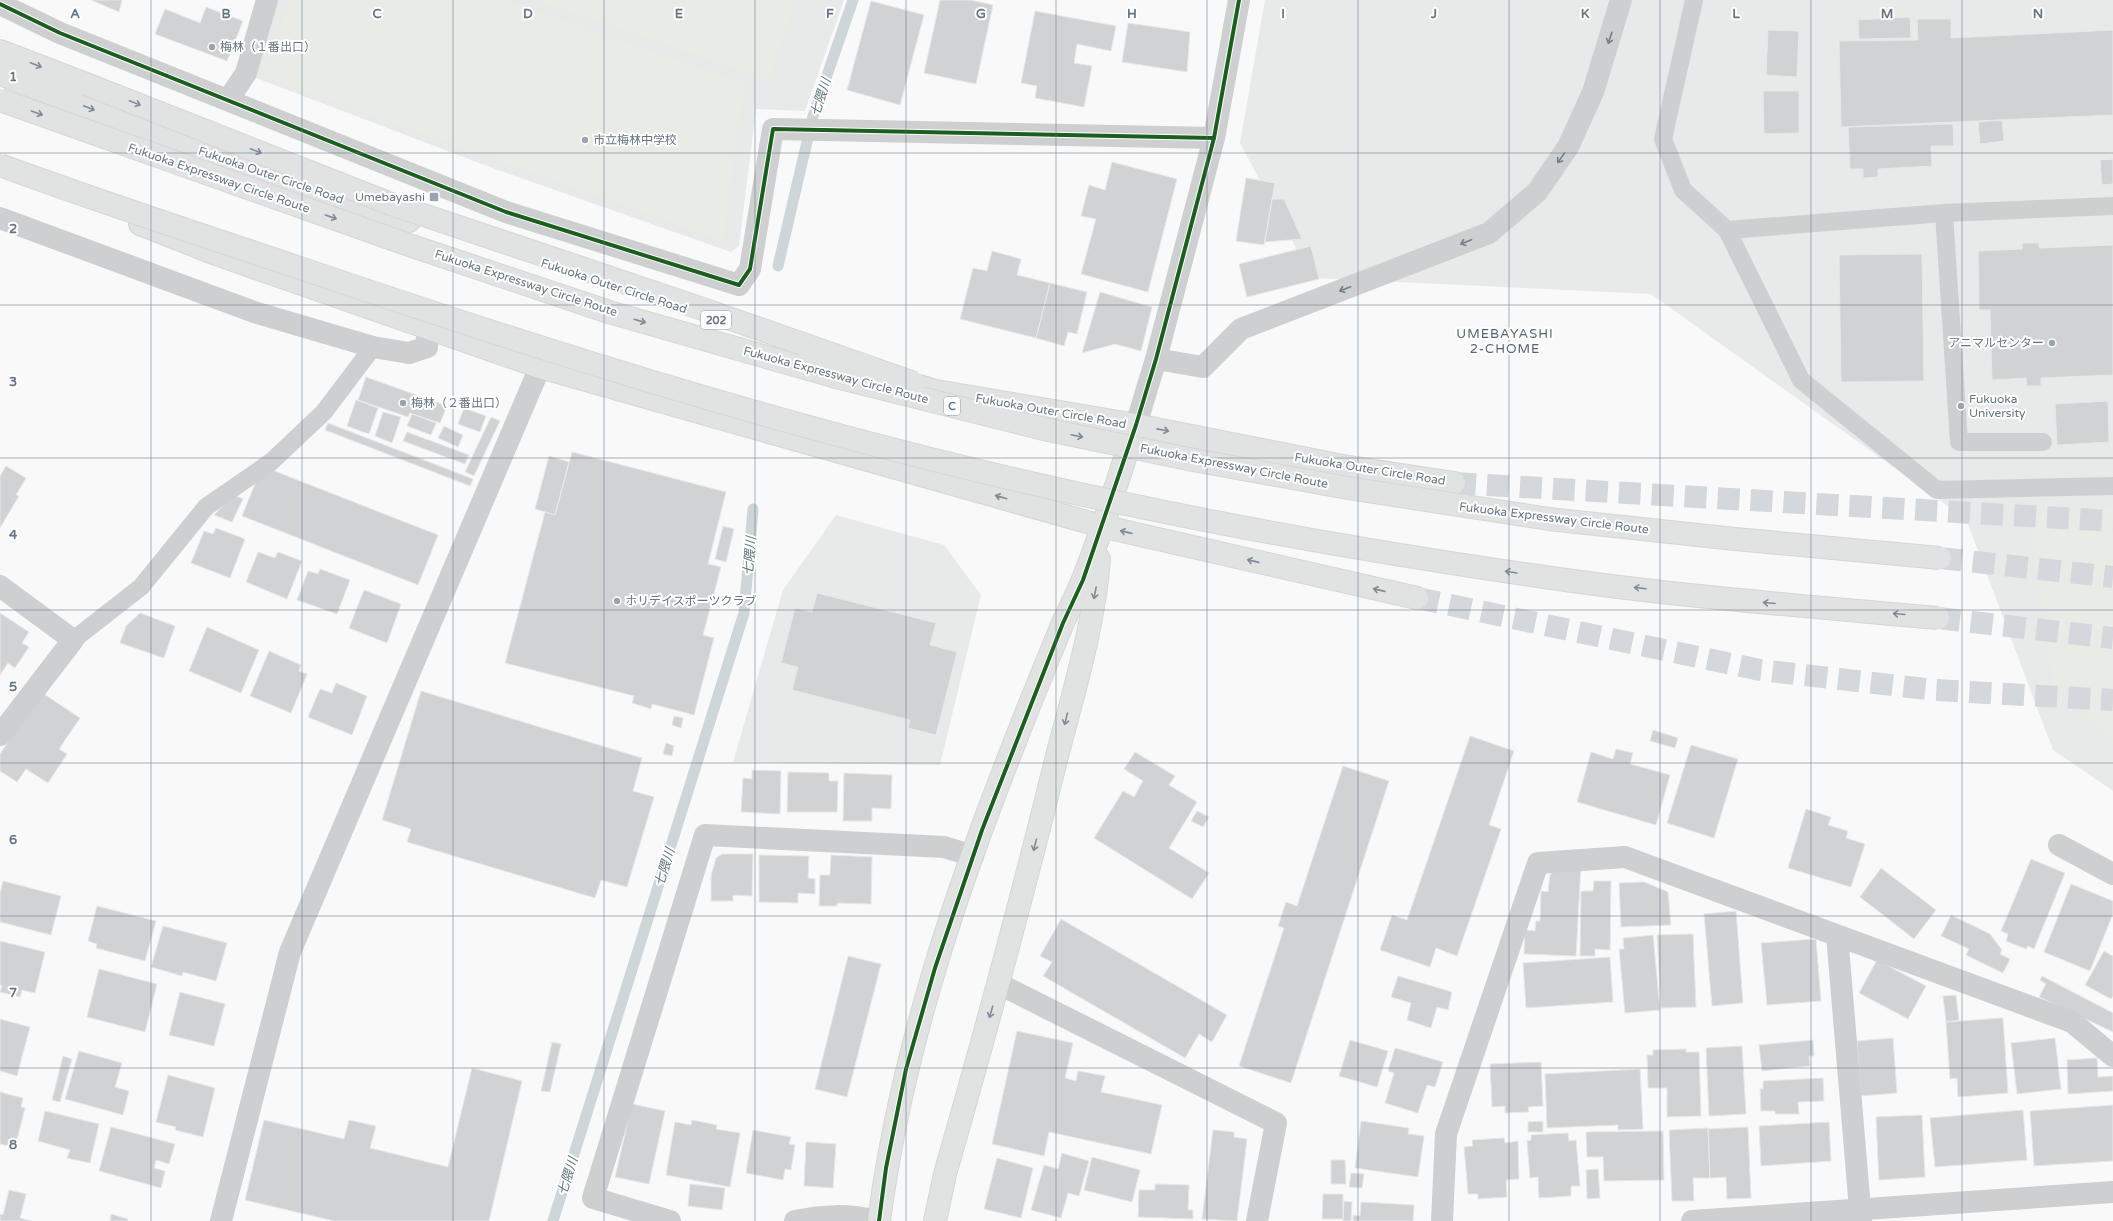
<svg xmlns="http://www.w3.org/2000/svg" width="2113" height="1221" viewBox="0 0 2113 1221" font-family="'Varela Round','Noto Sans JP',sans-serif">
  <rect width="100%" height="100%" fill="#f9f9f9"/>
  <path fill="#e8e9e9" d="M278,0H844L805,111L756,109L739,246L731,252L495,169L256,78Z
    M1265,0H2113V791L2053,750L1966,519L1651,294L1312,278L1240,143Z
    M836,515L944,545L981,595L940,765L733,762L783,590Z"/>
  <path fill="#e8ebe6" d="M290,0H505L744,83L723,241L263,77Z
    M534,0H796L769,80Z
    M2113,506V744L2053,683L2027,515Z"/>
  <g fill="none" stroke-linecap="round" stroke-linejoin="round">
    <path stroke="#ced6d9" stroke-width="11" d="M778,266L813,116L853,0
      M553,1221L744,613L753,509"/>
  </g>
  <path fill="#d0d2d3" stroke="#e8e8e8" d="M91,0H122L119,12Z
    M940,0H971L993,5L976,84L924,73Z
    M871,1L924,15L900,105L847,90Z
    M206,7L243,21L227,61L155,34L165,9L200,23Z
    M1035,11L1116,26L1111,51L1077,44L1074,63L1092,66L1084,107L1035,98L1037,86L1021,83Z
    M1910,17L1911,38L1859,39L1858,20Z
    M1917,19H1951V38L2113,30V115L1841,127L1839,41L1918,40Z
    M1128,23L1190,32L1187,72L1122,62Z
    M1768,30L1799,31L1797,77L1766,75Z
    M1763,91H1799V133L1764,134Z
    M2002,120L2004,141L1980,144L1978,122Z
    M1953,124L1954,146H1931L1932,166L1878,169V177L1863,178V169H1850L1848,127Z
    M2113,159V184L2102,185L2100,160Z
    M1112,162L1177,179L1148,292L1081,274L1096,219L1081,216L1089,185L1105,190Z
    M1246,178L1275,183L1264,245L1236,241Z
    M1272,199H1284L1302,239L1265,242Z
    M2022,243H2039V248L2113,245V375L2041,378V386H2027L2026,378L1992,380L1990,310H1979L1978,251L2022,249Z
    M1311,246L1319,279L1247,297L1239,264Z
    M992,251L1021,259L1017,275L1050,283L1036,338L960,319L973,268L987,271Z
    M1922,254L1924,381L1841,382L1839,255Z
    M1050,283L1087,292L1077,334L1068,332L1064,346L1036,338Z
    M1100,292L1152,307L1141,351L1115,344L1082,353Z
    M366,377L447,406L440,423L410,413L408,417L358,400Z
    M356,400L378,408L369,434L347,426Z
    M2108,401L2109,442L2057,445L2055,404Z
    M464,408L486,416L480,432L458,424Z
    M383,412L401,417L392,443L375,436Z
    M412,414L436,423L431,435L407,426Z
    M491,417L500,421L474,476L465,472Z
    M328,423L473,479L470,486L325,430Z
    M444,426L463,435L458,447L438,438Z
    M407,432L469,455L465,464L403,441Z
    M572,452L726,492L708,564L721,567L703,635L714,638L694,715L652,704L651,709L632,703L634,696L505,663L545,512L555,515Z
    M549,456L569,462L555,515L535,509Z
    M6,466L26,478L16,495L19,496L0,528V476Z
    M272,470L438,535L418,585L242,516L257,479Z
    M234,495L243,499L232,522L214,515Z
    M723,526L734,529L726,562L715,559Z
    M216,528L245,539L230,578L191,563L204,531L213,534Z
    M258,552L275,558L278,552L302,561L287,599L246,582Z
    M320,569L350,580L337,614L297,600L308,571L318,574Z
    M364,590L401,604L387,643L349,628Z
    M817,593L936,623L930,645L957,652L936,735L908,728L910,720L792,690L798,667L781,663L795,608L812,612Z
    M0,613L29,632L22,643L29,647L15,668L8,663L0,675Z
    M140,613L175,626L164,658L120,643L126,626Z
    M207,627L259,650L241,693L189,671Z
    M269,651L301,665L299,671L307,674L291,713L250,696Z
    M336,683L367,696L352,735L308,717L320,689L332,693Z
    M421,691L642,758L633,791L654,797L627,887L601,880L595,898L407,842L411,829L382,820Z
    M41,692L80,718L59,749L67,754L48,783L26,769L17,782L0,771V754Z
    M674,716L683,718L681,728L672,725Z
    M1653,730L1678,738L1675,748L1650,741Z
    M1470,736L1514,751L1489,825L1501,829L1457,956L1436,948L1430,967L1380,950L1392,915L1407,920Z
    M666,743L674,746L672,756L663,754Z
    M1691,745L1738,759L1714,838L1667,823Z
    M1616,749L1633,753L1630,764L1670,775L1656,825L1577,802L1591,752L1613,759Z
    M1135,752L1175,776L1169,785L1197,802L1169,848L1209,873L1192,899L1094,838L1123,791L1134,797L1143,781L1124,769Z
    M1343,766L1389,781L1291,1083L1239,1066L1284,928L1278,926L1286,902L1297,906Z
    M752,770L781,771L780,814L741,812L743,778L752,779Z
    M788,772L829,773V781H838L837,812H787Z
    M844,773L892,775L891,809L872,808V821H843Z
    M1806,809L1831,817L1828,825L1848,831L1846,838L1865,844L1851,887L1788,868Z
    M1197,811L1209,817L1203,827L1191,821Z
    M722,854H753L752,896L733,895V901H711V876L716,858Z
    M759,855L809,856L808,878L815,879V894L798,893V903L759,902Z
    M831,855L872,857L871,904L837,903V906H819L820,875H830Z
    M2031,859L2065,873L2034,949L2028,946L2026,949L2006,941L2008,934L2001,931Z
    M1561,865H1581L1576,956L1524,954L1525,930L1535,931L1536,921H1540L1541,891L1548,892L1550,875Z
    M1881,868L1936,910L1914,939L1860,897Z
    M3,881L61,896L51,935L0,922V894Z
    M1594,881H1611L1610,950L1595,949V956H1580L1581,891H1593Z
    M1644,882L1668,892L1671,925L1621,927L1619,883Z
    M2071,884L2113,901V914L2090,971L2044,952Z
    M97,906L156,921L145,961L96,948L97,944L88,941Z
    M1736,911L1743,1003L1712,1006L1704,914Z
    M1951,915L1990,934L2002,950L2000,954L2010,959L2003,973L1966,955L1969,949L1941,936Z
    M1061,919L1227,1015L1212,1042L1199,1034L1185,1058L1043,976L1052,962L1040,956Z
    M163,926L227,943L216,981L183,972L182,976L151,967Z
    M1693,934L1696,1007L1661,1008L1657,935Z
    M1653,935L1660,1010L1625,1013L1619,949H1624L1623,938Z
    M1816,939L1821,1001L1767,1005L1761,943Z
    M0,941L45,952L35,993L22,990L20,997L0,992L2,986L0,985Z
    M2104,951L2113,956V996L2111,999L2085,985Z
    M848,956L881,964L847,1097L815,1089Z
    M1610,957L1613,1002L1526,1008L1523,963Z
    M1877,960L1926,986L1908,1019L1859,993Z
    M99,969L157,984L145,1032L87,1017Z
    M1398,976L1452,992L1448,1010L1437,1007L1431,1028L1407,1020L1411,1003L1391,997Z
    M2042,976L2113,1013V1032L2039,997L2046,984L2040,980Z
    M180,992L225,1004L214,1046L169,1035Z
    M1956,995L1959,1020L1946,1022L1943,996Z
    M2003,1018L2008,1093L1958,1097L1957,1078L1950,1079L1946,1022Z
    M0,1019L30,1027L17,1076L0,1071Z
    M1017,1031L1073,1043L1065,1078L1076,1081L1078,1071L1105,1076L1101,1092L1162,1105L1151,1154L1049,1132L1044,1156L992,1144Z
    M1893,1038L1897,1093L1861,1096L1857,1041Z
    M2055,1038L2061,1089L2017,1094L2011,1043Z
    M1350,1040L1388,1051L1377,1087L1339,1076Z
    M1813,1040L1814,1056H1809L1810,1066L1762,1071L1759,1045Z
    M552,1042L561,1044L550,1092L541,1091Z
    M1742,1046L1746,1114L1709,1116L1706,1048Z
    M1395,1048L1443,1062L1435,1087L1427,1085L1418,1113L1385,1103L1394,1073L1388,1071Z
    M1686,1049V1052H1699L1701,1116L1667,1117V1088H1648L1647,1055H1653V1050Z
    M79,1051L122,1063L115,1087L129,1091L123,1115L65,1099Z
    M63,1056L72,1059L60,1102L52,1100Z
    M2097,1058L2098,1077L2113,1076V1091L2068,1094L2067,1060Z
    M1541,1062L1543,1106L1528,1107L1529,1112L1505,1113V1106L1492,1107L1490,1064Z
    M472,1068L522,1081L489,1221H334L245,1200L264,1120L344,1139L349,1120L376,1126L370,1148L448,1167Z
    M1640,1069L1643,1129L1618,1130V1125L1547,1128L1545,1074Z
    M168,1075L215,1088L203,1137L175,1130L176,1127L156,1122Z
    M1823,1078L1824,1101L1798,1102L1799,1114H1775V1111H1761L1760,1089H1763V1081Z
    M0,1092L23,1098L21,1107L25,1108L15,1147L0,1144Z
    M632,1104L665,1111L649,1184L615,1177Z
    M2113,1105V1161L2034,1166L2030,1111Z
    M2023,1110L2027,1160L1935,1167L1930,1118Z
    M45,1111L99,1124L90,1163L67,1158L70,1150L38,1141Z
    M1922,1115L1925,1177L1879,1180L1876,1117Z
    M692,1120L717,1125L716,1129L740,1133L730,1187L666,1175L675,1122L691,1125Z
    M1361,1121L1409,1128L1408,1134L1424,1136L1418,1177L1355,1168Z
    M1543,1121V1132H1528V1122Z
    M1829,1122L1831,1161L1761,1166L1759,1126Z
    M111,1127L175,1144L169,1164L156,1160L154,1168L165,1171L161,1188L99,1171Z
    M1748,1127L1751,1198L1727,1199L1726,1177L1710,1178L1708,1129Z
    M1708,1128L1710,1178H1693L1694,1201H1672L1669,1130Z
    M753,1130L791,1137L789,1144L795,1145L791,1170L785,1169L783,1180L746,1173Z
    M1213,1130L1234,1132V1137L1247,1139L1237,1221L1202,1219Z
    M1663,1131L1664,1180L1604,1181L1603,1157H1587L1586,1132Z
    M1568,1133L1569,1141L1576,1140L1580,1186H1571V1196L1539,1198L1538,1177L1530,1178L1527,1141L1531,1140V1135Z
    M1504,1138L1505,1143L1518,1141L1519,1179L1506,1180L1507,1197L1478,1199V1194H1468L1464,1147L1473,1146L1472,1140Z
    M806,1142L836,1144L833,1188L804,1186Z
    M1062,1153L1089,1161L1079,1196L1068,1193L1061,1218L1031,1210L1044,1165L1058,1169Z
    M1092,1157L1140,1170L1132,1202L1084,1190Z
    M997,1158L1033,1168L1021,1218L984,1209Z
    M1331,1160H1345L1346,1184H1331Z
    M1598,1169L1600,1198L1587,1199L1586,1170Z
    M1351,1173L1364,1174L1362,1188L1349,1187Z
    M690,1184L725,1188L722,1210L688,1206Z
    M1155,1184L1189,1185L1188,1210H1193V1219L1138,1217L1139,1190H1155Z
    M9,1190L26,1194L20,1218L32,1221H0V1214L3,1215Z
    M1323,1194H1343V1219H1322Z
    M1344,1201L1352,1202L1351,1221H1343Z
    M1361,1202L1414,1205L1413,1221H1353V1215L1360,1216Z
    M111,1214L128,1219L127,1221H110Z"/>
  <g fill="none" stroke-linecap="round" stroke-linejoin="round">
    <path stroke="#d4d8dc" stroke-width="22" stroke-dasharray="22 11" stroke-linecap="butt" d="M1454,483L2113,521
      M1940,558L2113,577
      M1417,598L1760,670L1935,690L2113,700
      M1938,618L2113,638"/>
    <g stroke="#d5d6d7" stroke-width="24">
      <path id="secondary" d="M879,1221C906,1014 983,816 1062,625C1069,609 1077,595 1083,579C1103,530 1118,478 1135,428
        M935,1221L945,1174C984,1038 1021,902 1055,764C1072,697 1094,628 1099,559"/>
    </g>
    <g stroke="#d5d6d6" stroke-width="24">
      <path id="highway" d="M0,51L86,84
        M0,74L271,177L409,221
        M140,224L216,254L540,367L1101,526L1417,598
        M919,386L936,391L1136,425L1343,466L1454,483"/>
    </g>
    <path stroke="#cecfd0" stroke-width="18" d="M1694,0L1663,139L1683,190L1727,230L1944,213L2113,206
      M1944,213L1959,442H2043
      M1727,230L1801,380L1937,490L2113,486
      M73,640L141,587L206,507L271,462L324,412L373,347"/>
    <path stroke="#cecfd0" stroke-width="22" d="M0,4L60,33L506,212L739,285L750,269L773,129L1214,138
      M228,100L246,73L267,0
      M0,218L254,312L373,347L409,353L427,347V328
      M1156,359L1203,367L1241,329L1489,233L1537,192L1568,147L1593,92L1621,0
      M1136,425L1156,359L1214,138L1239,0
      M0,586L73,640L0,735
      M2059,845L2113,874
      M1837,935L1861,1221
      M999,984L1276,1123L1257,1221
      M221,1221L290,952L540,367
      M670,1221L593,1198L705,835L944,847L973,856
      M795,1221C824,1215 848,1214 877,1221
      M1442,1221L1446,1134L1538,863L1625,857L2072,1022L2113,1056
      M1692,1221L2113,1192"/>
    <use href="#secondary" stroke="#e1e2e2" stroke-width="22"/>
    <use href="#highway" stroke="#e1e2e2" stroke-width="22"/>
    <g stroke="#d5d6d6" stroke-width="24" stroke-linecap="butt">
      <path id="highway-bridge" d="M86,84L391,204L697,307L914,383
        M0,100L409,245L609,312L833,376L1044,429L1193,460L1348,488L1549,519L1735,539L1940,558
        M0,165C97,201 196,233 294,266C538,349 784,427 1035,484C1201,522 1370,552 1538,576C1671,596 1805,606 1938,618"/>
    </g>
    <use href="#highway-bridge" stroke="#e1e2e2" stroke-width="22"/>
    <g stroke="#fff" stroke-width="6">
      <path id="cycleway" d="M0,4L60,33L506,212L739,285L750,269L773,129L1214,138
        M879,1221L886,1168L906,1069L935,968L982,830L1063,623L1083,580L1136,425L1156,359L1214,138L1239,0"/>
    </g>
    <use href="#cycleway" stroke="#1b5e20" stroke-width="4"/>
  </g>
  <defs><path id="oneway-shaft" d="M-6 0H5M1.5-3L5.5 0L1.5 3" fill="none" stroke-width="1.6" stroke-linecap="round" stroke-linejoin="round"/></defs>
  <g stroke="#707f8b">
    <use href="#oneway-shaft" transform="translate(1610 38) rotate(108)"/>
    <use href="#oneway-shaft" transform="translate(1561 158) rotate(125)"/>
    <use href="#oneway-shaft" transform="translate(1466 242) rotate(159)"/>
    <use href="#oneway-shaft" transform="translate(1345 289) rotate(159)"/>
  </g>
  <g stroke="#7e8c96">
    <use href="#oneway-shaft" transform="translate(36 65) rotate(21)"/>
    <use href="#oneway-shaft" transform="translate(135 103) rotate(22)"/>
    <use href="#oneway-shaft" transform="translate(89 108) rotate(21)"/>
    <use href="#oneway-shaft" transform="translate(37 113) rotate(20)"/>
    <use href="#oneway-shaft" transform="translate(256 151) rotate(22)"/>
    <use href="#oneway-shaft" transform="translate(331 217) rotate(19)"/>
    <use href="#oneway-shaft" transform="translate(640 321) rotate(16)"/>
    <use href="#oneway-shaft" transform="translate(1163 430) rotate(11)"/>
    <use href="#oneway-shaft" transform="translate(1077 436) rotate(12)"/>
    <use href="#oneway-shaft" transform="translate(1001 497) rotate(-164)"/>
    <use href="#oneway-shaft" transform="translate(1126 532) rotate(-167)"/>
    <use href="#oneway-shaft" transform="translate(1253 561) rotate(-167)"/>
    <use href="#oneway-shaft" transform="translate(1511 572) rotate(-171)"/>
    <use href="#oneway-shaft" transform="translate(1640 588) rotate(-173)"/>
    <use href="#oneway-shaft" transform="translate(1379 590) rotate(-167)"/>
    <use href="#oneway-shaft" transform="translate(1095 593) rotate(101)"/>
    <use href="#oneway-shaft" transform="translate(1769 603) rotate(-175)"/>
    <use href="#oneway-shaft" transform="translate(1899 614) rotate(-175)"/>
    <use href="#oneway-shaft" transform="translate(1066 719) rotate(104)"/>
    <use href="#oneway-shaft" transform="translate(1035 845) rotate(104)"/>
    <use href="#oneway-shaft" transform="translate(991 1012) rotate(106)"/>
  </g>
  <path fill="none" stroke="#657683" stroke-width="1" stroke-opacity="0.55" d="M151,0V1221M302,0V1221M453,0V1221M604,0V1221M755,0V1221M906,0V1221M1056,0V1221M1207,0V1221M1358,0V1221M1509,0V1221M1660,0V1221M1811,0V1221M1962,0V1221M0,153H2113M0,305H2113M0,458H2113M0,610H2113M0,763H2113M0,916H2113M0,1068H2113"/>
  <g fill="#99a4ac" stroke="#fff" stroke-width="1.5">
    <circle cx="212" cy="47" r="4"/>
    <circle cx="585" cy="140" r="4"/>
    <rect x="429" y="192" width="10" height="10" rx="2"/>
    <circle cx="2052" cy="343" r="4"/>
    <circle cx="403" cy="403" r="4"/>
    <circle cx="1961" cy="406" r="4"/>
    <circle cx="617" cy="601" r="4"/>
  </g>
  <g text-anchor="middle" stroke-width="4" stroke-linejoin="round" paint-order="stroke">
    <g fill="#fff" stroke="#939fa8" stroke-width="1">
      <rect x="701" y="311" width="30" height="18" rx="3"/>
      <rect x="944" y="397" width="16" height="18" rx="3"/>
    </g>
    <g font-size="11" font-weight="bold" fill="#657683">
      <text x="716" y="324">202</text>
      <text x="952" y="410">C</text>
    </g>
    <g font-size="12" fill="#657683" stroke="#fff" text-anchor="start">
      <text x="220" y="51">梅林（１番出口）</text>
      <text x="593" y="144">市立梅林中学校</text>
      <text x="425" y="201" text-anchor="end">Umebayashi</text>
      <text x="2044" y="347" text-anchor="end">アニマルセンター</text>
      <text x="1969" y="403">Fukuoka<tspan x="1969" dy="14">University</tspan></text>
      <text x="411" y="407">梅林（２番出口）</text>
      <text x="625" y="605">ホリデイスポーツクラブ</text>
    </g>
    <g font-size="12" fill="#657683" stroke="#fff">
      <text transform="translate(271 175) rotate(19)" y="4">Fukuoka Outer Circle Road</text>
      <text transform="translate(219 178) rotate(19)" y="4">Fukuoka Expressway Circle Route</text>
      <text transform="translate(526 283) rotate(18)" y="4">Fukuoka Expressway Circle Route</text>
      <text transform="translate(614 286) rotate(18)" y="4">Fukuoka Outer Circle Road</text>
      <text transform="translate(836 375) rotate(15)" y="4">Fukuoka Expressway Circle Route</text>
      <text transform="translate(1051 411) rotate(10)" y="4">Fukuoka Outer Circle Road</text>
      <text transform="translate(1234 466) rotate(11)" y="4">Fukuoka Expressway Circle Route</text>
      <text transform="translate(1370 469) rotate(9)" y="4">Fukuoka Outer Circle Road</text>
      <text transform="translate(1554 518) rotate(7)" y="4">Fukuoka Expressway Circle Route</text>
    </g>
    <g font-size="13" font-style="italic" fill="#60757c" stroke="#fff">
      <text transform="translate(820 97) rotate(-72)" y="5">七隈川</text>
      <text transform="translate(749 556) rotate(-85)" y="5">七隈川</text>
      <text transform="translate(664 867) rotate(-73)" y="5">七隈川</text>
      <text transform="translate(567 1176) rotate(-73)" y="5">七隈川</text>
    </g>
    <g font-size="13" letter-spacing="1" fill="#57646e" stroke="#fff">
      <text x="1505" y="338">UMEBAYASHI<tspan x="1505" dy="15">2-CHOME</tspan></text>
    </g>
  </g>
  <g font-size="13" text-anchor="middle" font-weight="bold" fill="#657683" stroke="#fff" stroke-width="4" stroke-linejoin="round" paint-order="stroke">
    <text x="75" y="18">A</text>
    <text x="226" y="18">B</text>
    <text x="377" y="18">C</text>
    <text x="528" y="18">D</text>
    <text x="679" y="18">E</text>
    <text x="830" y="18">F</text>
    <text x="981" y="18">G</text>
    <text x="1132" y="18">H</text>
    <text x="1283" y="18">I</text>
    <text x="1434" y="18">J</text>
    <text x="1585" y="18">K</text>
    <text x="1736" y="18">L</text>
    <text x="1887" y="18">M</text>
    <text x="2038" y="18">N</text>
    <text x="13" y="81">1</text>
    <text x="13" y="233">2</text>
    <text x="13" y="386">3</text>
    <text x="13" y="539">4</text>
    <text x="13" y="691">5</text>
    <text x="13" y="844">6</text>
    <text x="13" y="997">7</text>
    <text x="13" y="1149">8</text>
  </g>
</svg>
